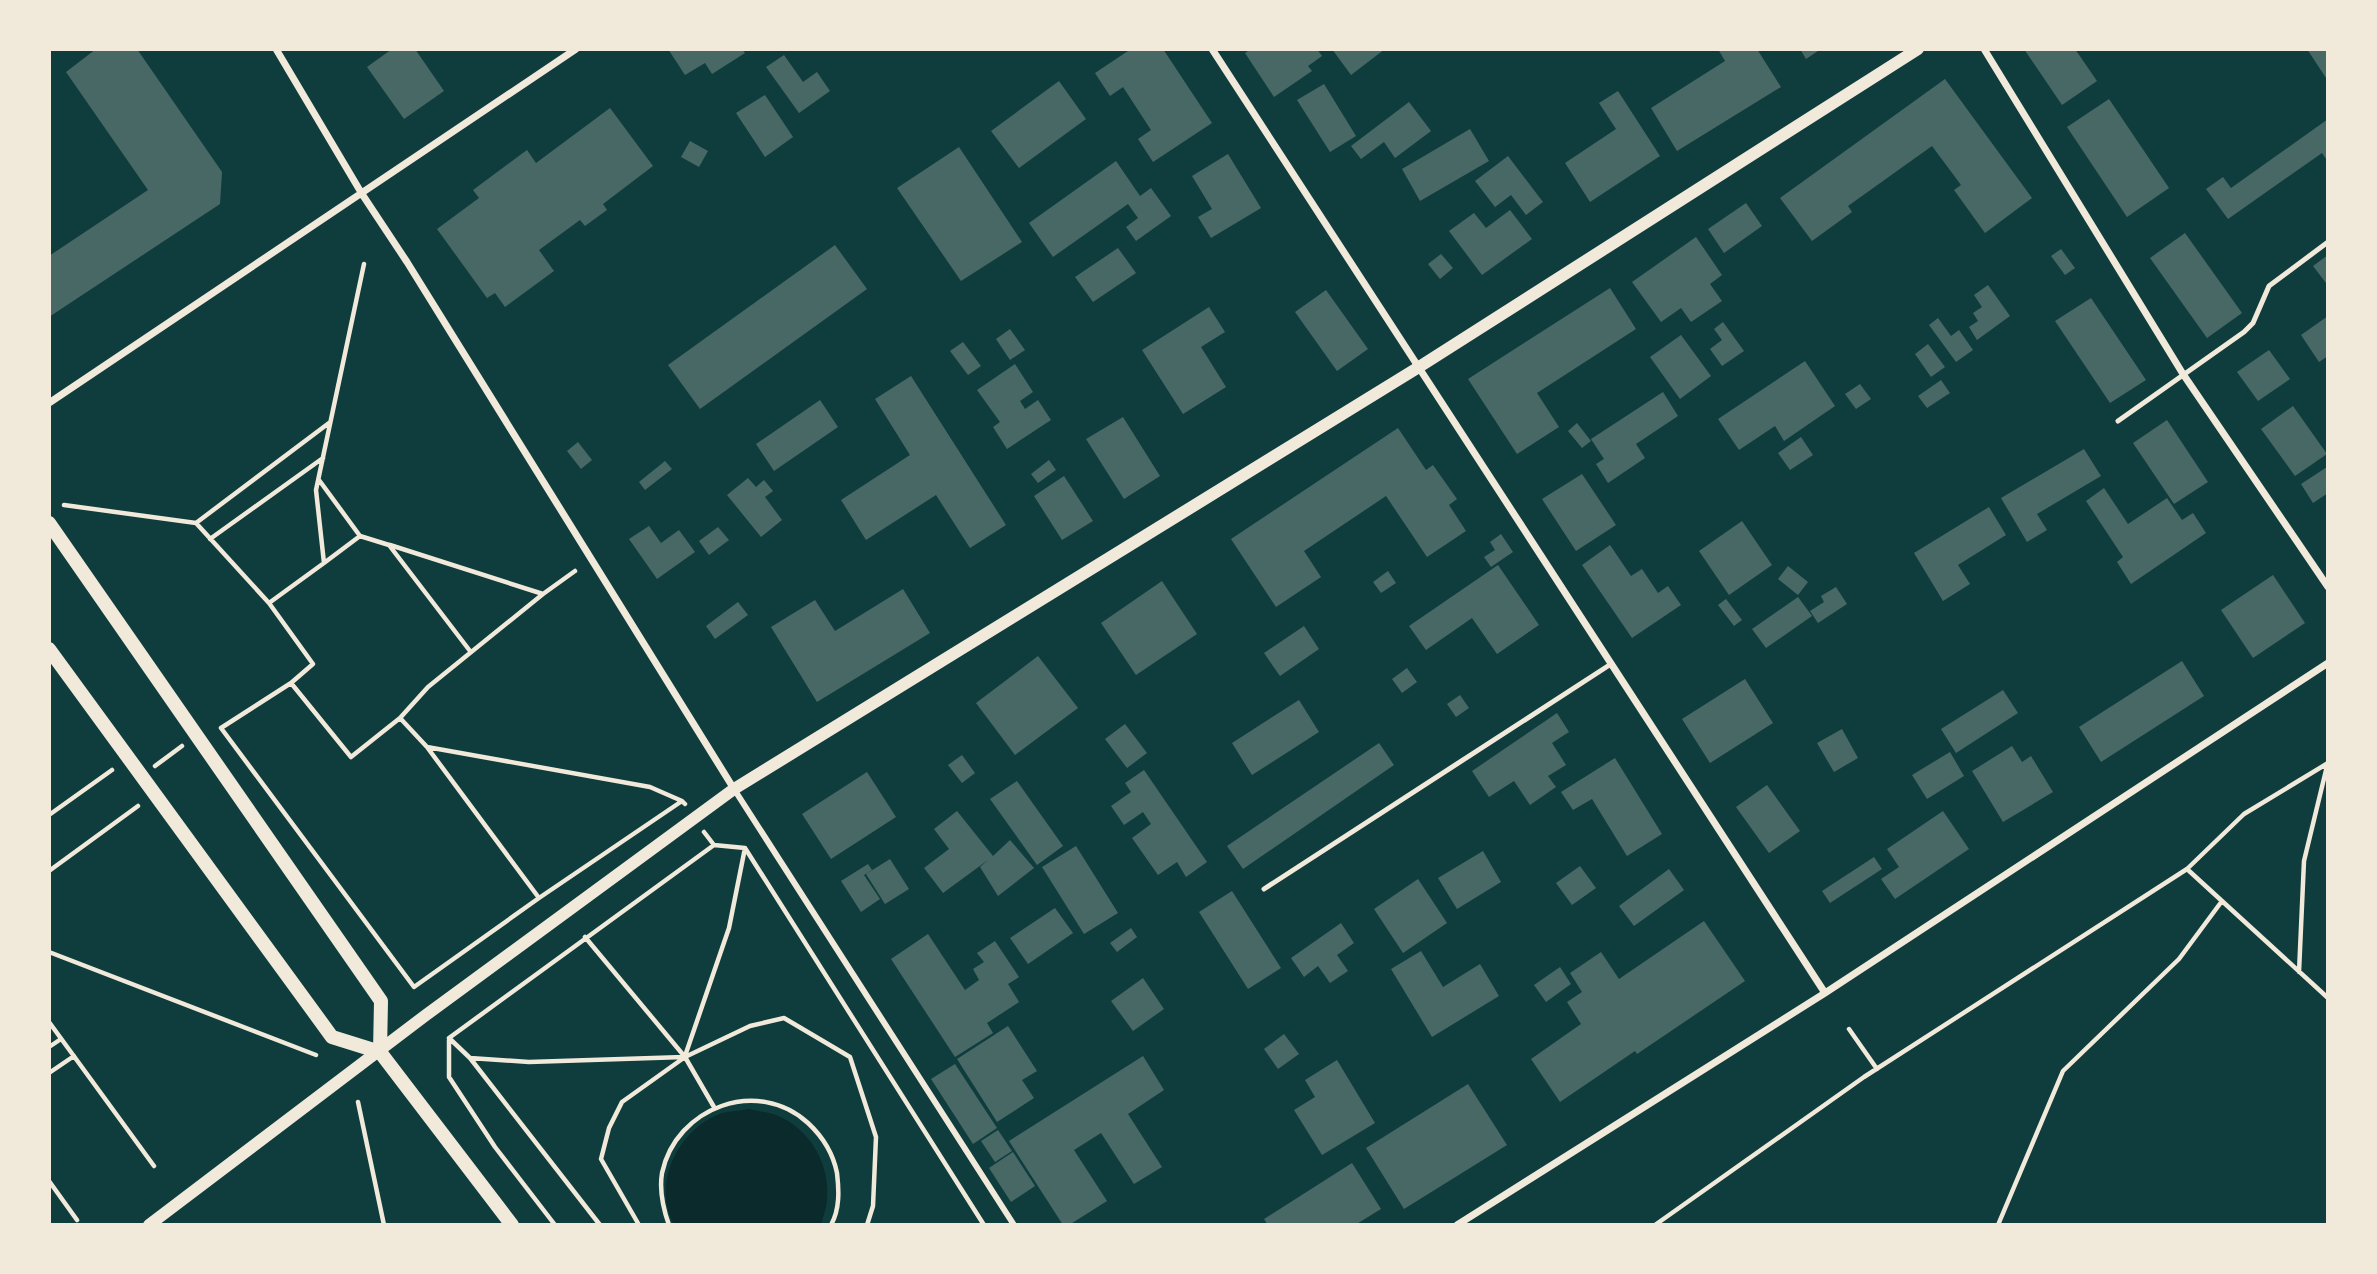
<svg xmlns="http://www.w3.org/2000/svg" width="2377" height="1274" viewBox="0 0 2377 1274" font-family="'Source Sans 3',sans-serif">
  <rect width="100%" height="100%" fill="#0f3d3e"/>
  <path fill="#0a2a2b" d="M749,1109C757,1111 768,1112 776,1115C809,1128 830,1163 827,1198C827,1207 823,1216 821,1225H674C651,1183 679,1128 722,1113C730,1111 740,1111 749,1109Z"/>
  <path fill="#486865" d="M96,49H137L222,172L220,204L49,317V256L148,190L66,72Z
    M392,49H415L444,91L404,119L367,67Z
    M668,49H742L745,53L712,74L705,63L685,75Z
    M1131,49H1163L1212,123L1153,162L1138,139L1151,130L1123,87L1110,96L1095,73Z
    M1251,49H1317L1322,56L1308,66L1312,71L1274,97L1245,53Z
    M1332,49H1385L1351,75Z
    M1718,49H1757L1781,87L1677,151L1651,108L1725,61Z
    M1800,49H1821L1806,59Z
    M2024,49H2075L2097,81L2062,105Z
    M2307,49H2328V81Z
    M784,55L803,82L817,72L830,91L799,113L766,67Z
    M1945,79L2032,198L1985,233L1954,190L1961,185L1932,146L1848,206L1852,212L1812,241L1780,198Z
    M1059,81L1086,119L1019,168L991,131Z
    M1324,84L1356,136L1330,152L1297,100Z
    M1618,91L1660,156L1590,202L1565,163L1616,129L1599,103Z
    M765,95L793,137L765,157L736,113Z
    M2109,99L2169,188L2127,217L2067,127Z
    M1409,102L1431,131L1395,158L1384,142L1361,159L1351,146Z
    M610,108L653,166L603,204L607,210L585,226L580,220L539,250L554,271L505,307L495,293L487,298L437,229L479,198L473,190L527,150L536,163Z
    M2328,119V162L2322,153L2228,219L2206,189L2223,177L2231,188Z
    M1470,129L1489,161L1420,201L1402,169Z
    M690,141L708,151L699,167L681,157Z
    M959,147L1022,242L961,281L897,188Z
    M1228,154L1261,208L1211,238L1198,217L1212,209L1192,176Z
    M1508,156L1543,202L1526,215L1511,195L1495,207L1475,181Z
    M1116,161L1140,196L1151,188L1171,216L1136,241L1126,227L1138,218L1128,204L1053,257L1029,223Z
    M1746,203L1762,226L1724,253L1708,229Z
    M1510,210L1532,239L1482,275L1449,231L1474,213L1486,228Z
    M2185,233L2242,313L2207,338L2150,258Z
    M1696,237L1722,275L1710,284L1722,301L1691,322L1681,308L1661,322L1632,282Z
    M835,245L867,289L700,409L668,365Z
    M1118,248L1136,273L1093,302L1075,277Z
    M2061,249L2075,268L2065,275L2051,256Z
    M1441,254L1453,268L1440,279L1428,264Z
    M2328,255V282L2326,283L2313,266Z
    M1988,285L2010,316L1977,340L1969,327L1978,321L1973,313L1982,307L1974,295Z
    M1610,288L1636,329L1537,393L1559,427L1517,454L1468,379Z
    M1326,290L1368,349L1337,371L1295,312Z
    M2091,298L2146,380L2110,403L2055,321Z
    M1209,307L1225,332L1201,347L1226,387L1183,414L1142,350Z
    M2328,316V356L2319,362L2301,335Z
    M1938,318L1951,336L1959,330L1973,350L1956,362L1929,325Z
    M1723,322L1744,351L1722,366L1710,349L1722,340L1714,329Z
    M1010,329L1025,350L1010,360L996,339Z
    M1681,335L1711,376L1680,399L1650,357Z
    M963,342L981,366L968,375L950,351Z
    M1928,344L1945,367L1931,377L1915,354Z
    M2269,350L2290,379L2258,401L2237,372Z
    M1805,361L1835,406L1784,441L1775,426L1739,450L1718,419Z
    M1015,364L1033,392L1020,401L1025,409L1038,400L1051,420L1007,449L993,427L1000,422L977,390Z
    M911,376L1006,525L970,548L936,495L866,540L841,500L910,455L875,399Z
    M1941,380L1950,393L1927,408L1918,396Z
    M1860,384L1871,399L1856,409L1845,394Z
    M1663,392L1678,416L1636,444L1645,458L1608,483L1596,464L1604,459L1591,439Z
    M820,400L838,427L774,471L756,444Z
    M2293,406L2327,454L2295,476L2261,429Z
    M1123,417L1160,476L1124,499L1086,439Z
    M2167,420L2208,482L2174,504L2133,443Z
    M1577,423L1591,441L1582,448L1568,431Z
    M1398,428L1426,470L1433,465L1457,499L1449,505L1466,531L1427,557L1386,496L1304,551L1321,577L1276,607L1231,539Z
    M1801,437L1813,455L1790,470L1778,453Z
    M578,442L592,460L581,469L567,451Z
    M2084,449L2101,476L2037,514L2047,530L2027,542L2001,498Z
    M1049,460L1056,470L1038,483L1031,474Z
    M665,461L672,469L645,490L639,482Z
    M2327,467L2328,493L2313,503L2301,484Z
    M1582,474L1616,525L1576,551L1542,499Z
    M1064,476L1093,521L1062,540L1034,496Z
    M748,478L756,487L764,480L773,491L765,497L782,520L761,537L727,495Z
    M2104,488L2128,524L2167,498L2182,520L2193,513L2206,533L2131,584L2117,562L2123,557L2086,501Z
    M1989,507L2006,535L1958,565L1970,584L1943,601L1914,553Z
    M1742,521L1772,565L1729,595L1699,551Z
    M649,526L661,543L679,530L695,552L657,579L629,539Z
    M718,527L729,540L709,555L699,541Z
    M1501,534L1513,552L1491,567L1484,557L1495,550L1490,542Z
    M1610,545L1631,576L1642,569L1658,593L1668,586L1681,605L1632,638L1582,565Z
    M1498,565L1539,625L1497,654L1472,618L1426,650L1409,626Z
    M1788,566L1808,582L1798,595L1778,579Z
    M1388,571L1396,583L1381,593L1373,582Z
    M2273,575L2305,623L2253,658L2221,610Z
    M1162,581L1197,634L1136,675L1101,623Z
    M1836,587L1847,604L1818,623L1810,611L1824,602L1821,596Z
    M903,589L930,633L817,702L771,627L815,600L835,631Z
    M1798,597L1812,616L1766,648L1752,629Z
    M1726,599L1742,620L1734,626L1718,605Z
    M738,602L748,615L715,639L706,626Z
    M1304,626L1319,649L1280,676L1264,653Z
    M1038,656L1078,708L1015,755L976,703Z
    M2182,661L2204,696L2101,762L2079,727Z
    M1407,668L1417,682L1402,693L1392,679Z
    M1745,679L1773,723L1710,763L1682,719Z
    M2003,690L2018,713L1956,753L1941,729Z
    M1460,695L1469,708L1456,717L1447,704Z
    M1299,700L1319,732L1252,775L1232,743Z
    M1557,713L1569,732L1552,743L1566,765L1548,776L1556,787L1530,805L1514,781L1489,797L1472,771Z
    M1125,724L1147,753L1127,768L1105,739Z
    M1842,729L1858,758L1834,772L1817,743Z
    M1379,743L1394,765L1243,869L1227,846Z
    M2012,746L2022,762L2031,756L2053,792L2003,822L1972,771Z
    M1950,752L1964,776L1927,799L1912,775Z
    M962,755L975,773L962,783L948,765Z
    M1615,758L1662,834L1627,856L1592,799L1573,810L1561,792Z
    M1144,770L1207,862L1186,877L1177,862L1158,875L1132,838L1151,824L1143,812L1124,825L1111,806L1131,792L1125,783Z
    M867,772L896,817L831,859L802,814Z
    M1017,781L1063,846L1037,865L990,799Z
    M1767,785L1800,831L1769,853L1736,807Z
    M957,811L993,856L1010,840L1034,868L998,896L980,867L988,860L943,893L924,868L949,849L934,829Z
    M1943,811L1969,849L1895,899L1881,879L1899,867L1887,849Z
    M1076,846L1118,913L1084,934L1042,867Z
    M1483,851L1501,882L1457,909L1438,878Z
    M1874,857L1882,869L1830,903L1822,891Z
    M890,859L909,889L885,904L866,874Z
    M868,864L872,870L864,875L880,899L861,912L841,881Z
    M1580,866L1596,888L1572,905L1556,883Z
    M1669,869L1684,890L1634,926L1619,906Z
    M1418,879L1447,923L1403,953L1374,909Z
    M1232,891L1281,968L1248,989L1199,912Z
    M1055,908L1073,933L1028,964L1010,938Z
    M1704,921L1745,981L1637,1054L1635,1051L1560,1102L1531,1059L1581,1024L1567,1002L1582,992L1570,973L1601,952L1619,979Z
    M1341,923L1354,943L1337,955L1348,971L1330,983L1318,966L1304,977L1291,958Z
    M1131,928L1137,937L1117,952L1110,943Z
    M928,934L965,990L979,980L973,969L984,962L977,953L995,941L1019,977L1008,984L1019,1002L987,1023L993,1033L955,1057L891,959Z
    M1421,951L1443,987L1480,964L1499,996L1432,1037L1391,969Z
    M1560,967L1571,984L1546,1002L1534,985Z
    M1143,978L1164,1009L1133,1031L1111,1001Z
    M1008,1026L1037,1071L1022,1080L1034,1098L997,1122L957,1059Z
    M1284,1034L1299,1054L1278,1069L1264,1049Z
    M1143,1056L1164,1090L1128,1114L1162,1167L1134,1184L1101,1133L1074,1150L1107,1201L1069,1225H1063L1009,1141Z
    M1337,1060L1375,1123L1322,1155L1294,1110L1315,1097L1305,1080Z
    M955,1064L997,1128L973,1144L931,1079Z
    M1468,1084L1507,1145L1404,1209L1366,1148Z
    M998,1130L1012,1151L995,1162L981,1141Z
    M1013,1152L1035,1186L1011,1202L989,1168Z
    M1352,1163L1381,1209L1355,1225H1268L1264,1219Z"/>
  <g fill="none" stroke-linecap="round" stroke-linejoin="round">
    <path stroke="#f1e9da" stroke-width="4.5" d="M364,264L316,490L324,563L360,536L389,545L470,651
      M319,480L360,536
      M64,505L196,523L269,603
      M196,523L329,423
      M210,539L323,458
      M390,545L543,594L575,571
      M291,683L313,664L269,603L324,563
      M400,718L351,757L291,683L221,728L414,987L539,898L427,747L400,718L428,687L543,594
      M427,747L650,787L682,801L685,804
      M155,766L182,746
      M49,815L112,770
      M704,832L714,845L745,848
      M745,848L984,1225
      M2187,869L2328,998
      M49,871L138,806
      M539,898L682,801
      M585,937L685,1057L714,1107
      M49,952L316,1055
      M2299,972L2304,861L2328,762
      M49,1022L154,1166
      M1849,1029L1877,1069
      M449,1038L714,845
      M449,1038L470,1058L600,1225
      M449,1040V1077L495,1147L555,1225
      M49,1047L61,1039
      M685,1056L729,928L745,848
      M470,1058L529,1062L684,1057
      M49,1073L74,1056
      M358,1102L384,1225
      M49,1181L77,1220
      M639,1225L601,1159L609,1128L622,1102L685,1057L750,1026L784,1018L850,1057L876,1137L873,1206L867,1225
      M669,1225C663,1208 659,1191 662,1173C676,1107 758,1077 808,1123C823,1137 833,1153 837,1173C839,1190 840,1209 831,1225
      M1655,1225L1864,1077L2187,869L2244,814L2328,763
      M1998,1225L2063,1071L2179,959L2222,901"/>
    <path stroke="#f1e9da" stroke-width="5" d="M2118,421L2244,332L2253,323L2269,286L2328,242
      M1264,889L1611,664"/>
    <path stroke="#f1e9da" stroke-width="6" d="M734,789L1014,1225"/>
    <path stroke="#f1e9da" stroke-width="7" d="M276,49L362,194L407,262L734,789
      M1212,49L1825,993
      M1984,49L2183,374L2328,587
      M49,403L576,49
      M1457,1225L1825,993L2328,663"/>
    <path stroke="#f1e9da" stroke-width="12" d="M149,1225L426,1015L734,789L1419,367L1918,49"/>
    <path stroke="#f1e9da" stroke-width="14" d="M49,523L381,1001L380,1052
      M49,649L332,1037L380,1052L512,1225"/>
  </g>
  <rect width="2377" height="1274" fill="none" stroke="#f1e9da" stroke-width="102"/>
</svg>
